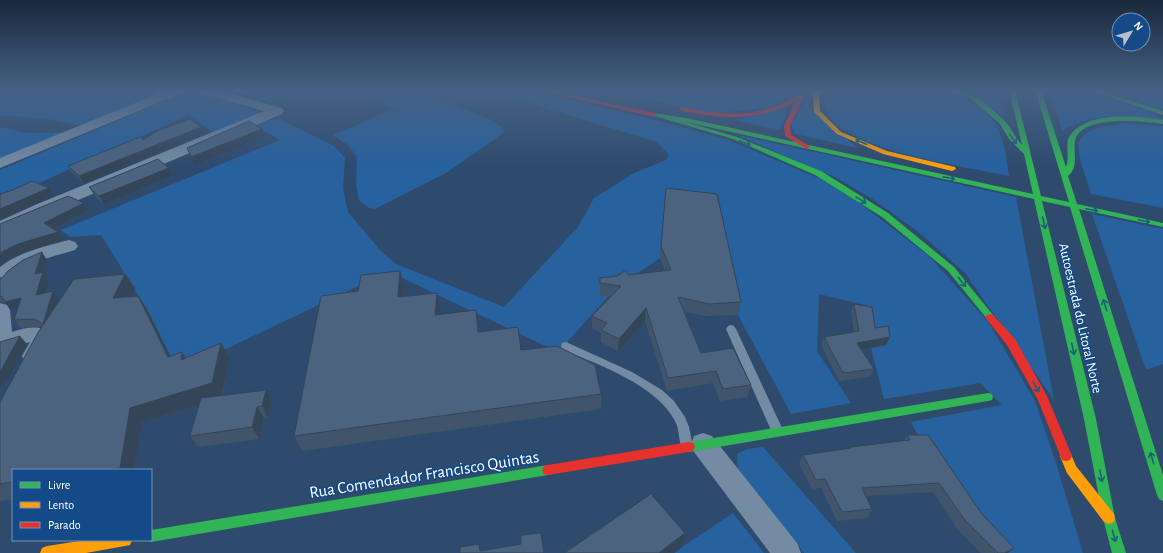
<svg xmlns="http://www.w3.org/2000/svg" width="1163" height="553" viewBox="0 0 1163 553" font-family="'Alegreya Sans',sans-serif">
  <rect width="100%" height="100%" fill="#2e4b6d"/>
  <path fill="#27619e" d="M0,90H168L83,126L47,119L0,115Z
    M225,90H307L270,103L254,96Z
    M346,90H419L494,121L504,130L502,134L446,173L375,209L369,208L359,200L356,184L357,157L348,145L333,135L394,109L364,94L360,95Z
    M493,90H525L536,92L651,119L726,139L821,179L858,202L929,256L989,323L1035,401L1056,463L1083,553H1002L922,444L911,422L1002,405L980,383L884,399L871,348L868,306L819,294L817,351L851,403L791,414L738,315L665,200L660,258L616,288L558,352L396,275L375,278L178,372L148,311L101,235L70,237L61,230L280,140L254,125L262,121L280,119L334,146L345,158L343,188L348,212L381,251L396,264L504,307L578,227L594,198L634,173L666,160L669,155L657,142L548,109Z
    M599,90H795L783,100L769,108L715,113Z
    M813,90H815C810,96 807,100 809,108L858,148L795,134L791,124Z
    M831,90H943L962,97L978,106L997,124L1005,149L1009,176C961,166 875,154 837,125C828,118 824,107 825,96Z
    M961,90H997L1002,115L971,94Z
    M1050,90H1087L1150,112L1163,120C1126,118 1096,110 1062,131Z
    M1103,90H1163V111Z
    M196,91L225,98L259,113L258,116L218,131H212L188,115L0,201V170L186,92Z
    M785,109H788L780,130L733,120Z
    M1125,123L1163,126V208L1091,194C1076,145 1063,130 1125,123Z
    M0,127L26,133H63L0,159Z
    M734,134L1016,197L1054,400L965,273L921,234L874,200L837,178Z
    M1092,214L1163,229V364L1146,370Z
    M763,447L856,553H804L738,469L737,454L747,449Z
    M733,513L764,553H674L682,547Z"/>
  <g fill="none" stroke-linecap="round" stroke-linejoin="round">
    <path fill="#758ba3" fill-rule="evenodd" d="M731,325L734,326L736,329L783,430L781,433L777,435L773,433L771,430L726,329L728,326Z
      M566,342L632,372L662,390L674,401L685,417L689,427L693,447L691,451L687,452L683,451C678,441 680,430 675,421C656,384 598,365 562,349L561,346L562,343Z"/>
    <path fill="#758ba3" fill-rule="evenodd" d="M167,90H183L182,93L0,168V158Z
      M199,90H218L282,108L284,111L282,114L0,233V221L35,205L264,111L200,93Z
      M69,240L75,242L78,246L75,250C52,257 20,263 7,285L0,286V267C19,252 46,246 69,240Z
      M0,303L7,305L10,310L12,332C28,327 43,322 53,339L41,362L33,364L25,362L22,356L30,342L0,351Z
      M703,433L712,436L797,543L801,553H770L694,452L691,444L694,436Z"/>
    <path fill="#30b455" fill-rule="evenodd" d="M948,90C967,87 991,107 1004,120C1011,127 1015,138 1022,145L1009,90H1015L1041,196L1069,202L1035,90H1041L1066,167C1070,157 1065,144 1069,137C1086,110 1136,116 1163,120V124C1144,121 1080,114 1075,141C1073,151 1079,168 1068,176L1077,204L1163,223V227L1079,209L1163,475V501L1159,499L1157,495L1070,207L1042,201L1096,419L1115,518L1126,553H1112L1103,518L1084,419L1034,199L686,122L737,137L821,171L888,213L954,267L993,315L995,317L993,319H987L948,271L882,217L815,175L733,139L651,115L654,113L686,118L1033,194L1024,154L1010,140L999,123L971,99Z
      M1089,90H1097L1163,111V115Z
      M988,393L992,394L993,397L992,400L988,401L689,452L685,451L683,447L685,443L689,442Z
      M548,465L552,466L554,470L552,474L548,475L151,542L146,540H151V530Z"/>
    <path fill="#ff9f0a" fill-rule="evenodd" d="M819,90H825L819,95L820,111L841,132L887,151L955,167L956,169L952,171L883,154L837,134L814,112L813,94Z
      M1066,451L1070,452L1076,466L1114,514L1115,518L1114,522L1109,524L1104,522L1067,473L1060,456L1062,452Z
      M86,540H132L130,545L125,546L86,553H40L42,548L47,546Z"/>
    <path fill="#e5322d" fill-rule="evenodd" d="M538,90H547L654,113L657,115L654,117Z
      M804,90H810L805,95L790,126L791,135L809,146V148L807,149L785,136L784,126L795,102C757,122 723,119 682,111L679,109L682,107C729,116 764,120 804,90Z
      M990,314L993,315L1015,339L1047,396L1072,456L1070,460L1066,461L1062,460L1038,400L1007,345L985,317L987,315Z
      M689,442L693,443L695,447L693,451L689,452L548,475L544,474L542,470L544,466L548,465Z"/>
  </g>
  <path fill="#40556c" d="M204,134L84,183L73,174L68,166L143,140Z
    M169,168L173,175L104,204L94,195L89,187Z
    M666,188L741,302L738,315L707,316L684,312L701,353L751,385L747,397L720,401L713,383L667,391L645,321L618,351L601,342V333L592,328V316L610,297L600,296V278L665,271L660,258Z
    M47,260L43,272L49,280L45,293L53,291L59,299L57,304L125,274L135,288L131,297L138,296L148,311L170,356L182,352L186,358H230L222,396L266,390L272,402L268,418H264L259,439L198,447L190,436L199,405L142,422L134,470H13V499L0,501V402L42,327H40L21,328L14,320L18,308L11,310L6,303L0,302V278Z
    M400,271L404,286L403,297L437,293L440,308L439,314L478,326L479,332L521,350L601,394V409L302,451L294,436L358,291Z
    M854,304L875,328L886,345L862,350L874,369L870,377L839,381L821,345L824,337L854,332L851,312Z
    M907,435L1008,553H981L957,529L933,492L866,496L872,509L867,518L837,521L821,488L812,489L799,464L803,455L849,448L850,447L904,441Z"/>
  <path fill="#344558" d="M201,127L204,134L84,183L79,176Z
    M262,129L265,136L194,165L191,157Z
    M169,168L173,175L104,204L99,196Z
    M49,188L54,196L0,219V209Z
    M84,203L88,210L49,231L44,223Z
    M58,232L64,240L24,252L7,260L0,266V253L18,244Z
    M42,252L47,260L43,272L49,280L42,303L36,295L35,274Z
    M400,271L404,286L402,313L398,297Z
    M125,274L135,288L123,313L113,298Z
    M53,291L59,299L49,332L43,324Z
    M437,293L440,308L438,330L435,315Z
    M138,296L148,311L178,372L168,357Z
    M21,298L28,306L11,310L5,302Z
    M646,308L645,321L618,351L619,339Z
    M20,336L27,344L4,386L0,387V372Z
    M890,337L886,345L854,351L857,343Z
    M221,343L230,358L221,398L142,422L134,470H122L120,468L130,408Z
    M182,352L191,367L181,360Z
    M266,390L272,402L268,418L262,406Z
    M257,407L264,418L259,439L252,427Z
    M685,533L682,547L674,553H659Z
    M1014,548L1008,553H1005Z"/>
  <path fill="#4b637e" stroke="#344558" d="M190,119L201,127L79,176L68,166L140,137L143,140L157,131Z
    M249,121L262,129L191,157L187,148Z
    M158,159L169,168L99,196L89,187Z
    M32,181L49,188L0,209V194L13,190Z
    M666,188L717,194L741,302L709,304L678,297L701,353L733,348L751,385L723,389L716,371L668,378L646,308L619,339L601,330L607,323L592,316L621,286L600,283V278L617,276L626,270L628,275L671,270L661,246Z
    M68,196L84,203L44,223L58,232L18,244L0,253V224Z
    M42,252L35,274L43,272L36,295L53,291L43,324L34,319L14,320L21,298L5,302L1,296H0V278H2L8,271L23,260Z
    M400,271L398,297L437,293L435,315L476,310L478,332L518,327L521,350L557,346L595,365L601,394L294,436L321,296L358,291L361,275Z
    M125,274L113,298L138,296L168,357L182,352L181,360L221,343L212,383L130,408L120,468L102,470H13V482L0,484V402L37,334L74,279Z
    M854,304L872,307L875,328L888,326L890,337L857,343L874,369L843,373L824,337L859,331Z
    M20,336L0,372V342Z
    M266,390L262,406L257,407L252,427L190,436L201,398Z
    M907,435H928L982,514L1014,548L1005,553H998L965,520L939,483L862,488L872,509L842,512L825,479L816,480L803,455L851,448L850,447L910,440Z
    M651,494L685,533L659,553H564Z
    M541,533L544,553H460V547L479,544L480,551L521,544V535Z"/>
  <defs><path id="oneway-shaft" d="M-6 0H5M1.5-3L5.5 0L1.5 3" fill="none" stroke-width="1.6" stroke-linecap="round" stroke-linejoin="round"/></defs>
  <g stroke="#1a5f7d">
    <use href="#oneway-shaft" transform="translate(1013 139) rotate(54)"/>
    <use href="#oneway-shaft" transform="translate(861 142) rotate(-157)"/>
    <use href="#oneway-shaft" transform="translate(745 143) rotate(23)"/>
    <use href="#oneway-shaft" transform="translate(949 178) rotate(12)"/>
    <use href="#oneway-shaft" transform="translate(861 200) rotate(32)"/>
    <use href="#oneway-shaft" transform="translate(1092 210) rotate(12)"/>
    <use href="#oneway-shaft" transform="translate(1144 221) rotate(12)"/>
    <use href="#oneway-shaft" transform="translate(1044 223) rotate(77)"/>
    <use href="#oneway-shaft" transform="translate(962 282) rotate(51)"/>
    <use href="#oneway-shaft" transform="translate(1105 305) rotate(-108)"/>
    <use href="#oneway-shaft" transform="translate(1073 349) rotate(77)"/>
    <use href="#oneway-shaft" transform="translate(1036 387) rotate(61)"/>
    <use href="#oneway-shaft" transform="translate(1152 458) rotate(-107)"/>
    <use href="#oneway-shaft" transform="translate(1101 476) rotate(79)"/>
    <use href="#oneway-shaft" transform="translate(1114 536) rotate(74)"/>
  </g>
  <linearGradient id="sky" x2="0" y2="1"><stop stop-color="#19293c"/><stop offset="0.54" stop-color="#466184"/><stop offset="1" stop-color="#466184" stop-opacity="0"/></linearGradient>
  <rect width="1163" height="167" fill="url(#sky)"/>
  <g text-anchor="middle" stroke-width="3" stroke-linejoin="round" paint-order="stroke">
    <g font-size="14" fill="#fff" stroke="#144a87">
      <text transform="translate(1081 318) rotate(77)" y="5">Autoestrada do Litoral Norte</text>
    </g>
    <g font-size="17" fill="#fff" stroke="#144a87">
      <text transform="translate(424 474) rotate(-9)" y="6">Rua Comendador Francisco Quintas</text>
    </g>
  </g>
  <rect x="12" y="469" width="140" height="72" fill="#144a87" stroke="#7292b7"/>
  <rect x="20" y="482" width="20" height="6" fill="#30b455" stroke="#7292b7"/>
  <text x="48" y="489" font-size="12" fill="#ffffff">Livre</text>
  <rect x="20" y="502" width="20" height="6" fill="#ff9f0a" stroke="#7292b7"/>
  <text x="48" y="509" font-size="12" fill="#ffffff">Lento</text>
  <rect x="20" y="522" width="20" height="6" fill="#e5322d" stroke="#7292b7"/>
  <text x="48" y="529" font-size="12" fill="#ffffff">Parado</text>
  <g transform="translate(1131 32) rotate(52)"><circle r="19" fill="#144a87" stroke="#7292b7"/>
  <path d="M0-3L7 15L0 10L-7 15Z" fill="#b6c0cc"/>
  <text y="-6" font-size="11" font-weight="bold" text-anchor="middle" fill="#ffffff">N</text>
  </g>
</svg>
